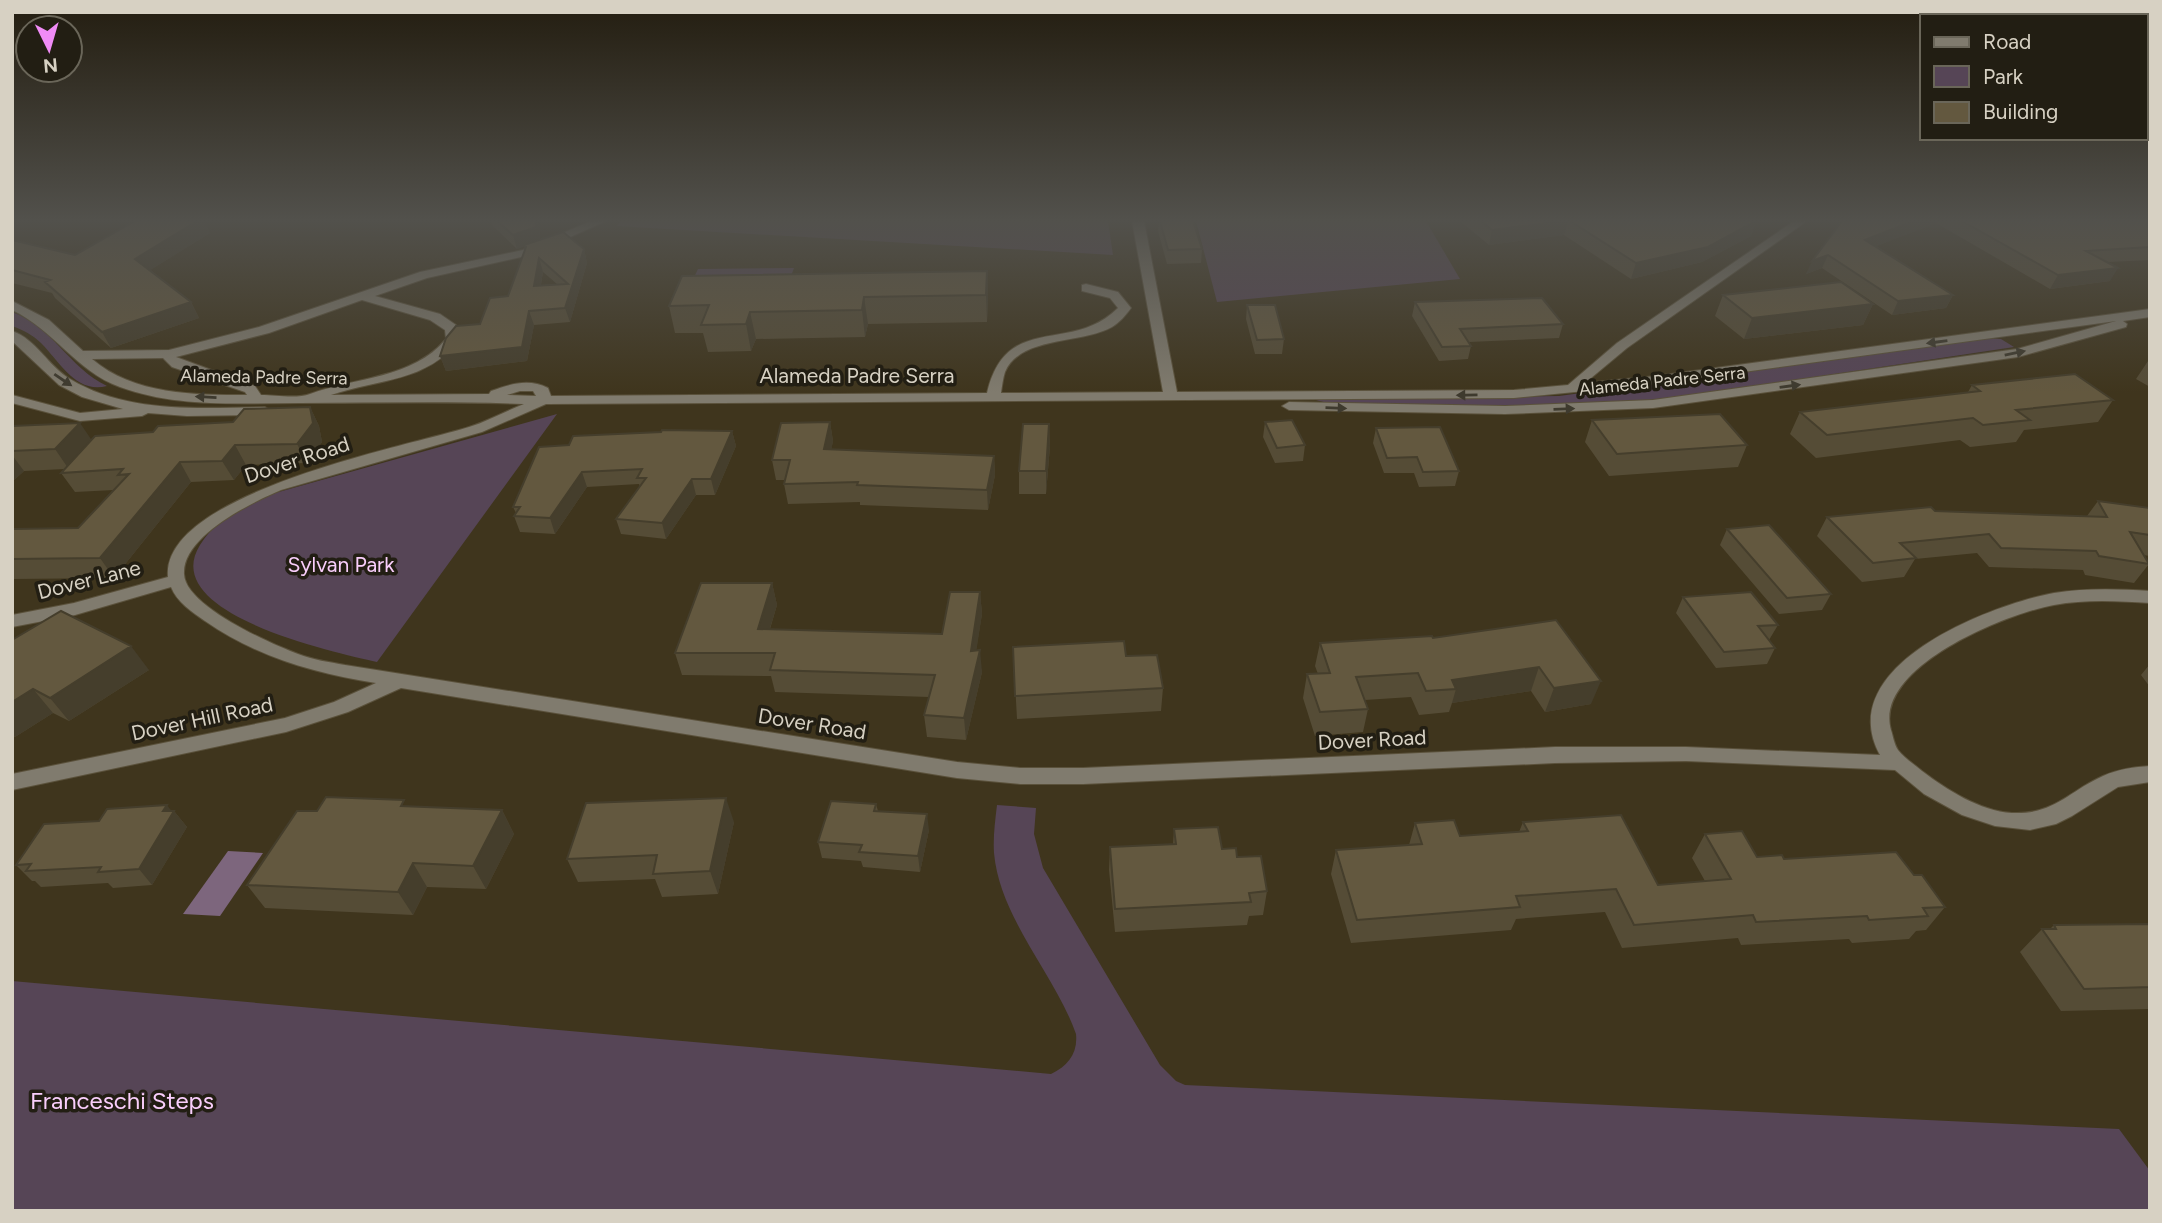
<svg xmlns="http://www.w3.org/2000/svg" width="2162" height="1223" viewBox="0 0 2162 1223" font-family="Figtree,sans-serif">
  <rect width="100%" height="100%" fill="#3f351d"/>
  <path fill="#564556" d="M622,221H1108L1113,255L616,226Z
    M1196,221H1426L1460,279L1217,302Z
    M794,268L784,295L685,296L698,269Z
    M12,312C52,326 69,368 107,386C76,394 60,362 41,343C33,335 23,330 12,326Z
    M1987,338L2001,339L2014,347L1702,394L1632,402L1464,407L1331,404L1316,400L1559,396Z
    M557,414L377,662C334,652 157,614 200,545C216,519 242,507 268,495Z
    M997,805L1036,808L1034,834L1043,868L1160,1065L1176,1081L1185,1085L2119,1129L2150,1171V1211H12V981L1051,1074C1068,1066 1078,1053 1076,1034C1055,974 1000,919 994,853C993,838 995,821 997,805Z"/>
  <path fill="#7d667d" d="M228,851L263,853L220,916L183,914Z"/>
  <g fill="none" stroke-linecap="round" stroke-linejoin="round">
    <g stroke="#5a513b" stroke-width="2">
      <path id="minor" d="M591,221H606L530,255L427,278L375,296L440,314L456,325L460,339C428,382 378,379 331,395L489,394L491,391C510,384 529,378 548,388L551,396L987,393C1006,311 1071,355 1118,308L1110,298L1082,291V285L1086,284L1118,292L1131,308C1126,315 1119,323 1112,327C1082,344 1020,336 1005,372C1003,378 1002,386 1001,393L1163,392L1132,221H1144L1177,392L1514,390L1568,385L1617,343L1794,221H1807L1627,348L1585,383L1656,376L2150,309V317L2123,321L2127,324L2126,327L2018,357L1653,408L1505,414L1289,410L1282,406L1289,402L1505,406L1653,400L2017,349L2116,321L1656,384L1514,398L546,404L482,432L281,490C253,502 182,536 184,574C185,606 271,644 298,654C313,660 329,662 345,665L957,762L1020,768H1083L1555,747H1686L1880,755C1831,666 1990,605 2054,593C2085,588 2118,589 2150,591V603C2118,601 2086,599 2054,605C2008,613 1873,667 1891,730C1893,736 1894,744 1898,750C1904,758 1914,764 1922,771C1947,790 1980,811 2012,813C2054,815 2069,791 2103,776C2118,769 2134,767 2150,766V782L2118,787L2072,816L2056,824L2030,830L1995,826L1962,815L1924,794L1895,770L1686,761L1555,763L1083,784H1020L957,778L401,688L348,712L286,732L12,790V774L285,718L334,702L376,683C314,673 257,657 205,621C192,612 177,602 171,587L75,615L12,627V615L74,603L168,577C160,493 409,446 469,427C488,421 506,411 524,404C449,401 374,403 299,403C240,403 177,408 120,387C77,372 53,329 12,310V301L49,320L83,351L169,350L259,327L420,272L523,250ZM362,300L430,320L445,330L446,339C413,379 355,377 310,394C297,399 275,395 261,395L255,386L176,357L269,333ZM92,359L163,358L172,367L245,392L247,395C195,395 134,395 92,359ZM520,391H533L536,396L507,395Z
        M12,331C36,339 49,367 70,379C128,414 200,408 265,407L272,411L265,415L187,416L148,413L142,416L80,421L12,403V395L80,413L123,409L82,397L59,385L12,341Z"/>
    </g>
    <use href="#minor" fill="#807b6e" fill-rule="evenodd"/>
  </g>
  <path fill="#554c36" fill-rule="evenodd" d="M135,221H204L210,233L150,270L191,302L199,318L111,348L55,298L52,293L12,283V240L75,255Z
    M491,221H539L540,239L584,249L587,263L570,322L534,325L527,361L446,371L440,356L480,324L508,296L525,249L524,246L517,249L493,226ZM543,272L557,284L541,285Z
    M1159,221H1193L1202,249L1201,263L1167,264L1158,231Z
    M1460,221H1756L1751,236L1702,262L1631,279L1564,235L1489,245Z
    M1842,221H2150V260L2108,262L2110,281L2050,289L1936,223L1876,246L1953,295L1946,308L1892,315L1822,268L1806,274Z
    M987,271L988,297L987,322L868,324L865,337L756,339L751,351L708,352L703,333H675L669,306Z
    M1723,295L1873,304L1863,325L1744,339L1715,316Z
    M1415,302L1563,324L1559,338L1469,342L1471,346L1468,359L1439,361L1412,316Z
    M1247,305L1284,339L1282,354H1255L1246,319Z
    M2150,358V387L2136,379Z
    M1972,385L2113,400L2098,422L2024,430L2016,442L1970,447L1960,440L1816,458L1790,434L1800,412L1968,392Z
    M310,407L319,426L322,442L307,463L246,465L234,480L191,482L114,578L12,579V529L78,528L114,490L75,492L61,473L65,469L24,471L12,482V426L91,440L233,422Z
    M1592,420L1747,445L1738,467L1609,476L1585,442Z
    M830,422L833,441L831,450L994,456L995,475L988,510L860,505V502L788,504L784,484L785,480H776L772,460Z
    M1265,422L1305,445L1303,461L1275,463L1263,437Z
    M1049,424L1050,446L1046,494H1019V471Z
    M1376,428L1459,471L1455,486L1419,487L1414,473H1384L1373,443Z
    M732,431L736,446L715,495H696L666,539L621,534L616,519L640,487L639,484L587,487L555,534L520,532L514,516L516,513L513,507L569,445Z
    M2098,501L2150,508V556L2143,555L2149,564L2134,583L2085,575L2083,570L1989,567L1977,553L1915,559L1904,577L1862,582L1817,536L1827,517L1935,511L2087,516Z
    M1727,529L1831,594L1822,610L1779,614L1720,545Z
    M772,583L777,605L770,629L942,634L980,592L982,614L976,650L982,672L966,740L927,737L924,715L929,697L775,692L771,676L682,675L675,653Z
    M1683,597L1778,625L1769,640L1775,648L1767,664L1716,668L1676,613Z
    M1556,620L1591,704L1545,712L1531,691L1452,703L1449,712L1419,715L1411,697L1365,700L1368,709L1363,732L1315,736L1303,698L1307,674H1318L1315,666L1320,643L1433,638Z
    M12,640L149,670L69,721L53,713L15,737L12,735Z
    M1013,647L1126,656L1163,688L1161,711L1017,719Z
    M2150,664V687L2141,675Z
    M876,804L878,811L929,830L920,872L863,867L861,861L822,858L818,842Z
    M408,806L502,810L514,834L486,889L427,887L413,915L265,908L247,885L317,811Z
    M174,811L187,827L152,885L113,888L108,883L41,887L35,881H32L16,865L99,821Z
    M734,822L718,894L662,897L655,879L578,882L567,859Z
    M1523,822L1658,885L1705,881L1692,858L1705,834L1757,857L1784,859L1914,875L1945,907L1926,930L1916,931L1909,939L1852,943L1849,939L1741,945L1738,938L1622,948L1605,912L1516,919L1511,930L1351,943L1331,874L1336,850L1409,845L1415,823L1460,836L1519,832Z
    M1174,829L1222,849L1237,857L1267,891L1263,915L1249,916L1247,925L1115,932L1109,870L1110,847L1173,844Z
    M2150,924V1009L2061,1011L2020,952L2042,929H2050L2054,925Z"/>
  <path fill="#453e2c" d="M197,221H204L210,233L144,274L135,259Z
    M536,221H539L540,240L517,249L513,235Z
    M1562,221H1568L1564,235L1489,245L1492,230Z
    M1756,221L1751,236L1702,262L1631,279L1636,263Z
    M1913,221H1937L1936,223L1859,253L1865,240Z
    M584,249L587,263L570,322L565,308Z
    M1828,255L1822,268L1806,274L1812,261Z
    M539,258L543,272L538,300L534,286Z
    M2118,268L2110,281L2050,289L2058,275Z
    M987,271L988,297L987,322L986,295Z
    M1953,295L1946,308L1892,315L1898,301Z
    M864,297L868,324L865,337L862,310Z
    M191,302L199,318L111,348L102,332Z
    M1873,304L1863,325L1744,339L1752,318Z
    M529,311L534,325L527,361L446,371L440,356Z
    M750,312L756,339L751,351L746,324Z
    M310,407L319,426L322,442L307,463L297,444Z
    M830,422L833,441L828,469L824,449Z
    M80,423L93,442L68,468L55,449Z
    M1049,424L1050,446L1046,494V471Z
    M732,431L736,446L715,495L711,479Z
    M235,445L246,465L234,480L222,461Z
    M12,455L24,471L12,482Z
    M994,456L995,475L988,510L987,490Z
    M180,462L191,482L114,578L100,558Z
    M582,472L587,487L555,534L550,518Z
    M692,479L696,495L666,539L662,523Z
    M772,583L777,605L763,651L758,629Z
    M980,592L982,614L973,673L971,651Z
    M131,646L149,670L69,721L50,698Z
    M980,650L982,672L966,740L964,718Z
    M1539,667L1531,691L1452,703L1456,689L1452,680Z
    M1601,681L1591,704L1545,712L1554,688Z
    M33,689L53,713L15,737L12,733V702Z
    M726,798L734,822L718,894L710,871Z
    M167,805L173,813L174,811L187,827L152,885L139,869L163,811Z
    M502,810L514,834L486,889L473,866Z
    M927,814L929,830L920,872L918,856Z
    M413,863L427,887L413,915L398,892Z"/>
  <path fill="#63583f" stroke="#453e2c" stroke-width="2" fill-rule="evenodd" d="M135,221H197L135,259L191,302L102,332L45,282L50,280L12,270V240L75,255Z
    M497,221H536V227L513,235Z
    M1160,221H1193L1202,249L1168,250Z
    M1481,221H1562L1492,230Z
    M1570,221H1756L1708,247L1636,263Z
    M1842,221H1913L1865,240L1953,295L1898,301L1828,255L1812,261Z
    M1962,221H2150V247L2086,251L2118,268L2058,275Z
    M563,232L584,249L565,308L529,311L522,347L440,356L446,338L456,326L480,324L490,298L508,296L526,247L524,245ZM539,258L568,284L534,286Z
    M987,271L986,295L864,297L862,310L750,312L746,324L701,325L709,305L669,306L682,276Z
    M1841,282L1873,304L1752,318L1723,295Z
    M1542,298L1563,324L1460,329L1471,346L1442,347L1415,302Z
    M1247,305H1275L1284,339L1257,340Z
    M2075,374L2113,400L2016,410L2030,420L1983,425L1973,418L1827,435L1800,412L1980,391L1972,385Z
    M310,407L313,423L297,444L235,445L222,461L180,462L100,558L12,559V529L78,528L129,474L118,475L123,469L61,473L95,436L153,432L158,426L233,422L244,409Z
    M1720,414L1747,445L1617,454L1592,420Z
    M1292,420L1305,445L1277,448L1265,422Z
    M830,422L824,449L994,456L987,490L857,485L858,482L784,484L790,460H772L781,423Z
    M80,423L55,449L12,451V426Z
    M1023,424H1049L1046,471H1019Z
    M1440,427L1459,471L1423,472L1417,457L1387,458L1376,428Z
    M662,430L732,431L711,479H692L662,523L616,519L646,478H637L642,469L582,472L550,518L514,516L520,507H513L539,447L569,445L573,436L661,432Z
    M2098,501L2150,508V535L2130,532L2149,564L2099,556L2096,551L2001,548L1989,534L1900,543L1916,558L1873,563L1827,517L1931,507L1935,511L2107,517Z
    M1769,525L1831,594L1787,598L1727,529Z
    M701,583H772L758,629L942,634L950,592H980L971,651L980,650L964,718L924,715L935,675L770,670L775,653H675Z
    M1751,592L1778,625L1758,626L1775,648L1724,652L1683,597Z
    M61,611L131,646L50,698L33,689L12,702V640Z
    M1556,620L1601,681L1554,688L1539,667L1452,680L1456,689L1426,691L1418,673L1356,677L1368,709L1320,712L1307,674L1330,673L1320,643L1432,636L1433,638Z
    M1124,641L1126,656L1157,655L1163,688L1015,696L1013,647Z
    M326,797L404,800L401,806L502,810L473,866L413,863L398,892L247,885L297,811H317Z
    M726,798L710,871L653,874L657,855L567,859L586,803Z
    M831,801L876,804L874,811L927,814L918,856L859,852L862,845L818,842Z
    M167,805L163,811H174L139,869L98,872L101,867L26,871L31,864L16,865L44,824L99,821L107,809Z
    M1621,815L1658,885L1731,879L1705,834L1742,831L1757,857L1782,855L1784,859L1896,852L1914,875H1922L1945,907L1923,908L1928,916L1869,920L1867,916L1756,922L1753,915L1634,925L1616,889L1516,896L1520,907L1357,920L1336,850L1422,844L1415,823L1454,820L1460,836L1528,831L1523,822Z
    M1218,827L1222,849L1236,848L1237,857L1261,856L1267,891L1249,893L1251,902L1115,909L1110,847L1176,844L1174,829Z
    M2150,924V987L2084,989L2042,929H2056L2054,925Z"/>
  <defs><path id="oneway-solid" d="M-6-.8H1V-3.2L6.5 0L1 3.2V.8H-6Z" transform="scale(1.75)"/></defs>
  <g fill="#3e3a2e">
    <use href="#oneway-solid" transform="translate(1937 342) rotate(172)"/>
    <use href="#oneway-solid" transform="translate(2015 353) rotate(-11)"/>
    <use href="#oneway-solid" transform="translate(63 380) rotate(34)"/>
    <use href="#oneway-solid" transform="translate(1790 386) rotate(-8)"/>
    <use href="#oneway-solid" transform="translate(1467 395) rotate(179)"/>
    <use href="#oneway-solid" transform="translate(206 397) rotate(-177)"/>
    <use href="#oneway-solid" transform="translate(1336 408) rotate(2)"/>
    <use href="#oneway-solid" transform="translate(1564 409) rotate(-2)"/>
  </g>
  <linearGradient id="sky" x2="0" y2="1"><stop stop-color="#231d10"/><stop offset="0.56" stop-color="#52514c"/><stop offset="1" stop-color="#52514c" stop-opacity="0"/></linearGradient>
  <rect width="2162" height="393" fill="url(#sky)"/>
  <g text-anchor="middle" stroke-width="7" stroke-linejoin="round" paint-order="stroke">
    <g font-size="18" fill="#d7d1c3" stroke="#221e13">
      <text transform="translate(264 377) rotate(1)" y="6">Alameda Padre Serra</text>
      <text transform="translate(1662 381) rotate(-6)" y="6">Alameda Padre Serra</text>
    </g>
    <g font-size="21" fill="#d7d1c3" stroke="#221e13">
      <text x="857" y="383">Alameda Padre Serra</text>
      <text transform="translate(297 460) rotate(-18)" y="7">Dover Road</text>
      <text transform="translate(89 580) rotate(-14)" y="7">Dover Lane</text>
      <text transform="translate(202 719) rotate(-12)" y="7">Dover Hill Road</text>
      <text transform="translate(812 724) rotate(9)" y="7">Dover Road</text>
      <text transform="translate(1372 740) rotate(-3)" y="7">Dover Road</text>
    </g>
    <g font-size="21" fill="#f9cefb" stroke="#221e13">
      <text x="341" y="572">Sylvan Park</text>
    </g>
    <g font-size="24" fill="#f9cefb" stroke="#221e13">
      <text x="122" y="1109">Franceschi Steps</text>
    </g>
  </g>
  <rect width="2162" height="1223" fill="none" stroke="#d7d1c3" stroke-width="28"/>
  <rect x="1920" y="14" width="228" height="126" fill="#221e13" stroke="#6a6659" stroke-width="2"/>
  <rect x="1934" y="37" width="35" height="10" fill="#807b6e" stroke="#6a6659" stroke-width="2"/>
  <text x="1983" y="49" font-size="21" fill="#d7d1c3">Road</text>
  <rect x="1934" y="66" width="35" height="21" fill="#564556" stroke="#6a6659" stroke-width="2"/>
  <text x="1983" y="84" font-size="21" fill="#d7d1c3">Park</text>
  <rect x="1934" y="102" width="35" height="21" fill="#63583f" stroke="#6a6659" stroke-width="2"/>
  <text x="1983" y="119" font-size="21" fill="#d7d1c3">Building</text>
  <g transform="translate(49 49) rotate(175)"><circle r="33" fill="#221e13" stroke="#6a6659" stroke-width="2"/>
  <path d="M0-5L12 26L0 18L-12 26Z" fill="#f08bf6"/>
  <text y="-10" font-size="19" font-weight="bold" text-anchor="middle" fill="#d7d1c3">N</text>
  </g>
</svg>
